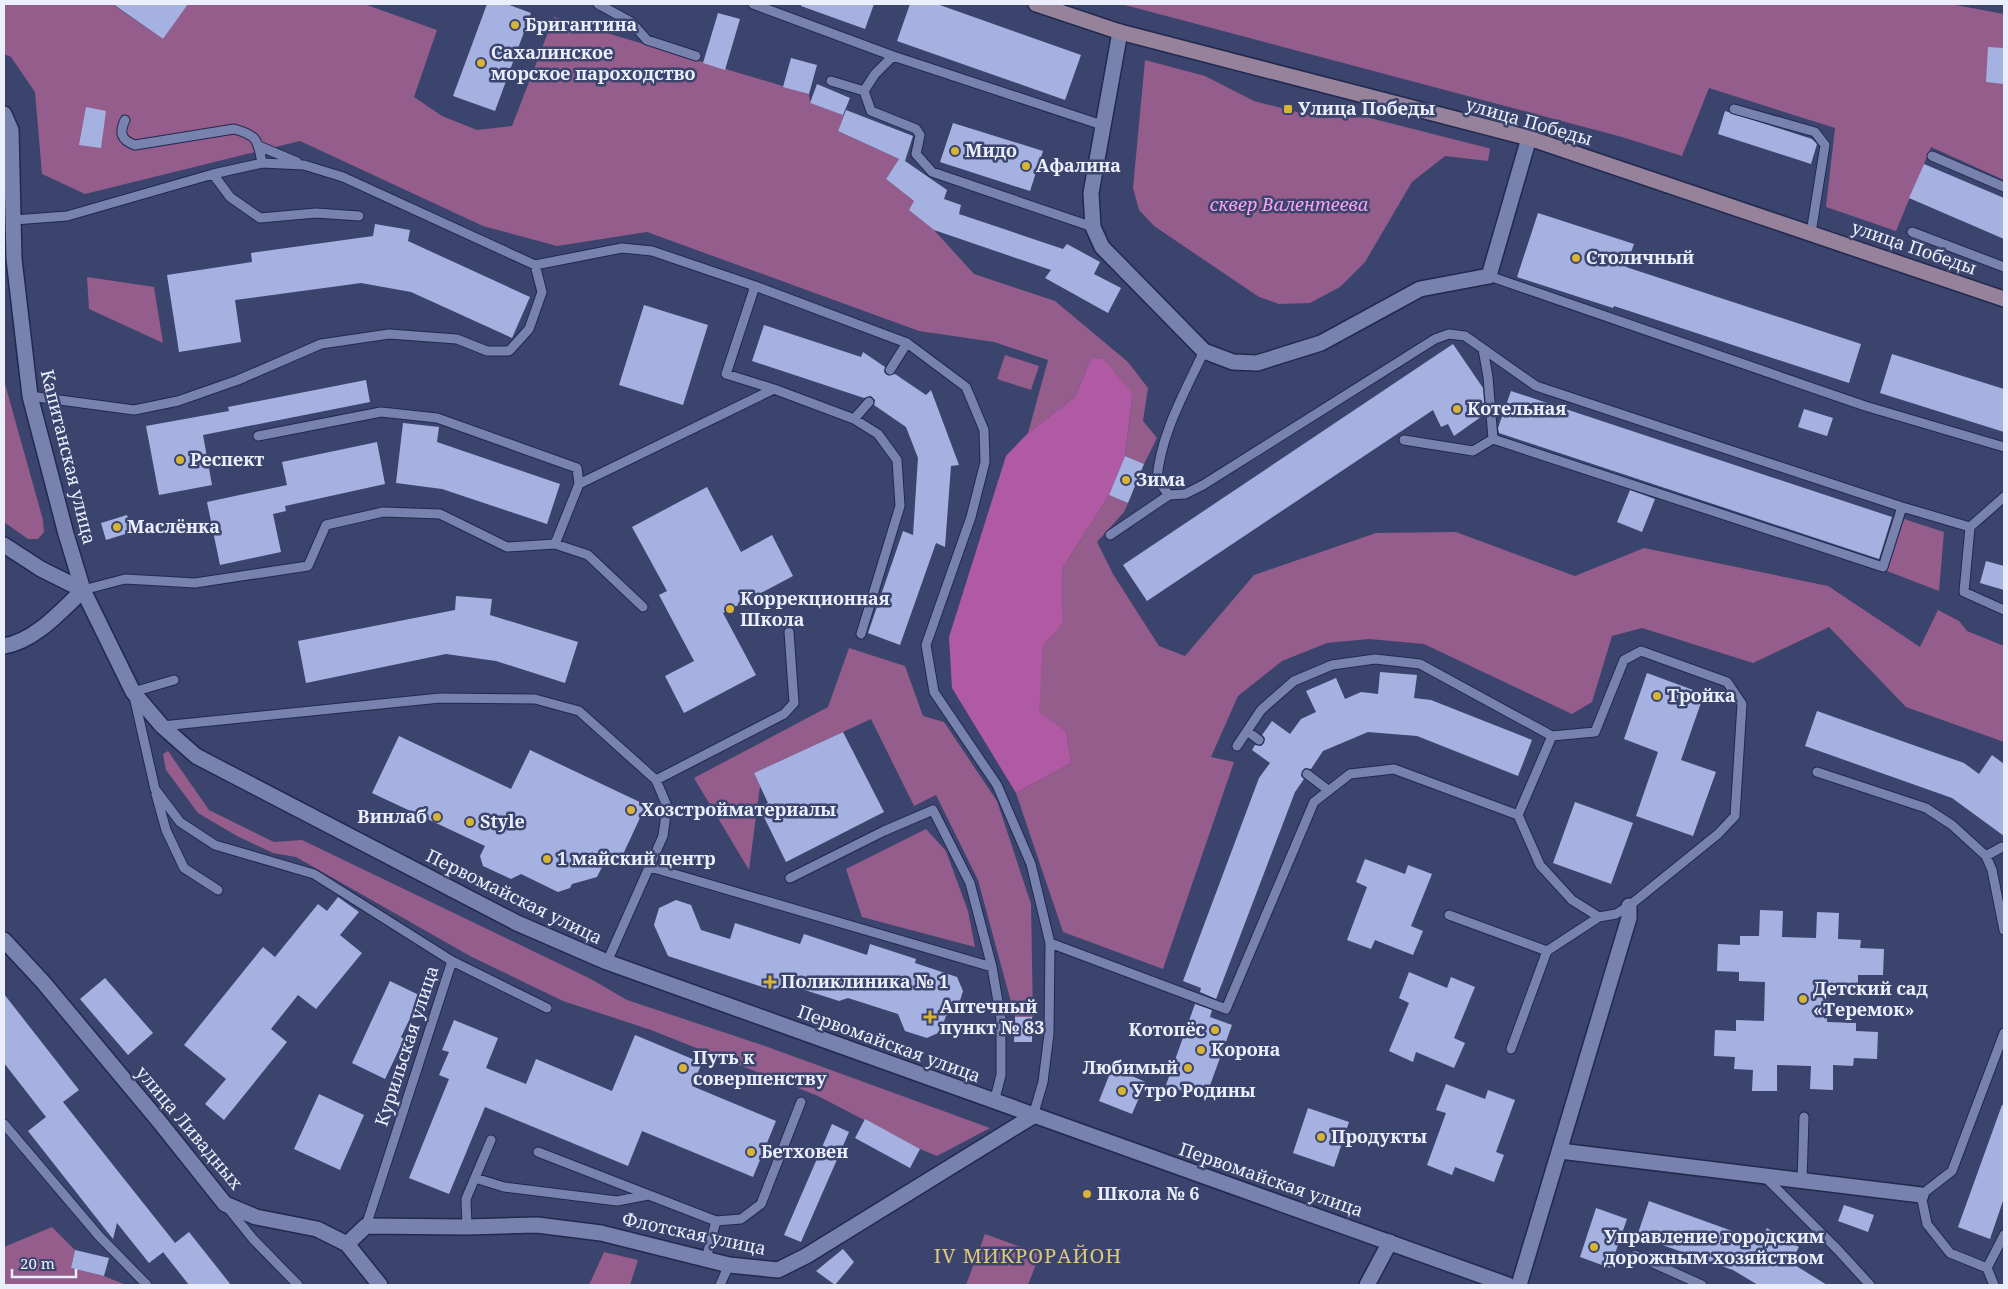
<svg xmlns="http://www.w3.org/2000/svg" width="2008" height="1289" viewBox="0 0 2008 1289" font-family="'Noto Serif',serif">
  <rect width="100%" height="100%" fill="#3b446c"/>
  <path fill="#945d8b" d="M4,4H112L163,39L187,4H364L437,30L414,97L442,116L477,130L512,126L554,17L809,94L810,103L844,115L838,131L899,159L886,179L914,201L910,210L934,230L974,274L1055,301L1128,362L1148,388L1143,421L1157,438L1144,464L1125,456L1132,397L1091,359L1075,397L1028,433L1048,360L994,342L919,331L647,232L557,246L483,226L300,141L85,194L42,174L35,92L11,57L4,54Z
    M1121,4H1950L2004,14V180L1931,147L1896,231L1826,207L1835,128L1709,88L1682,156L1622,137Z
    M1145,60L1205,76L1254,101L1320,118L1366,117L1488,148L1490,149L1488,161L1445,156L1412,182L1365,262L1340,287L1310,303L1279,304L1259,297L1154,226L1139,210L1133,188Z
    M87,277L154,287L163,343L89,309Z
    M1005,355L1039,366L1031,390L997,379Z
    M4,366L5,384L43,520L44,532L38,539H28L4,522Z
    M1109,495L1128,503L1124,512L1097,542L1113,574L1159,646L1185,656L1254,575L1376,533L1456,532L1575,576L1644,548L1828,586L1920,647L1938,610L1959,621L1967,631L2004,646V742L1906,707L1829,627L1753,663L1642,628L1612,636L1592,702L1572,714L1424,644L1369,639L1327,643L1282,661L1238,696L1211,757L1234,762L1163,969L1063,932L1016,793L1071,763L1066,731L1038,712L1043,646L1063,621L1062,569Z
    M1904,519L1944,532L1939,591L1887,571Z
    M849,648L905,666L923,716L944,722L997,801L1031,904L1033,1017H1015L978,880L936,795L914,806L871,719L754,773L760,786L749,870L694,778L828,707Z
    M168,751L209,810L274,842L302,840L591,979L627,1000L765,1046L990,1128L937,1156L920,1149L818,1096L651,1030L563,1001L470,956L296,857L273,853L237,836L198,813L166,770L163,754Z
    M926,829L946,851L968,911L975,947L862,917L846,869Z
    M52,1227L75,1250L71,1268L104,1276L126,1285H4V1247Z
    M985,1234L1040,1254L1028,1285H966Z
    M604,1252L638,1260L630,1285H589Z"/>
  <path fill="#b05aa3" d="M1091,359H1103L1130,391L1132,397L1125,456L1109,495L1062,569L1063,622L1043,646L1039,712L1066,731L1071,763L1016,793L952,688L949,637L1006,456L1028,433L1075,397Z"/>
  <path fill="#a5b1e0" d="M113,4H188L163,39Z
    M487,4H507L531,13L495,111L453,96Z
    M801,4H874L865,29L801,6Z
    M910,4H937L1081,55L1065,100L897,41Z
    M718,13L740,19L725,70L703,63Z
    M1988,47L2004,48V84L1986,82Z
    M791,58L817,65L809,94L783,87Z
    M817,84L850,98L843,115L810,103Z
    M86,107L106,111L101,148L79,145Z
    M846,110L913,136L905,161L947,190L944,199L961,205L959,214L1063,249L1067,244L1100,262L1094,274L1121,288L1108,313L1045,278L1051,270L934,230L909,210L914,201L886,179L899,159L838,131Z
    M1725,111L1812,139L1817,144L1811,164L1718,134Z
    M953,123L1043,151L1030,191L940,162Z
    M1924,164L2004,198V239L1909,198Z
    M1538,213L1634,244L1626,267L1861,344L1849,383L1614,306L1613,308L1517,277Z
    M375,224L410,230L408,241L530,297L512,338L411,292L361,283L235,300L241,342L179,352L167,275L252,262L251,253L373,236Z
    M644,305L708,325L683,405L619,385Z
    M764,325L861,357L863,352L885,367L884,372L887,375L895,374L926,395L931,390L959,465L951,466L945,547L936,543L900,645L868,633L903,531L913,535L918,458L906,427L874,405L875,400L871,396L864,398L752,361Z
    M1453,344L1483,388L1485,414L1454,436L1448,424L1441,427L1433,410L1147,601L1123,565Z
    M1892,354L2004,389V432L1880,393Z
    M366,380L370,402L203,435L212,485L159,495L146,426L229,411L228,407Z
    M1511,391L1892,517L1879,559L1499,433L1498,428Z
    M1804,409L1833,418L1827,436L1798,427Z
    M403,423L439,427L437,442L560,484L547,524L442,489L396,483Z
    M377,442L385,484L285,506L286,511L273,514L281,552L220,565L207,502L287,485L282,462Z
    M1125,456L1144,464L1128,503L1109,495Z
    M707,487L741,552L772,535L793,576L723,613L756,675L684,713L665,676L694,661L659,595L667,591L632,527Z
    M1630,490L1655,499L1642,532L1617,522Z
    M127,515L132,532L106,540L101,523Z
    M1986,561L2004,566V590L1980,583Z
    M456,596L492,599L490,615L578,642L565,683L496,661L446,654L306,683L298,641L455,610Z
    M1380,672L1417,675L1414,698L1431,700L1532,740L1518,776L1417,736L1368,732L1323,751L1311,769L1305,768L1302,771L1301,776L1304,779L1295,792L1216,999L1200,992L1201,988L1183,981L1259,778L1270,763L1252,750L1255,745L1261,746L1264,743L1265,738L1262,735L1272,721L1290,734L1301,719L1316,712L1306,691L1336,678L1345,699L1361,692L1378,694Z
    M1647,673L1704,694L1681,760L1716,772L1693,836L1636,816L1658,752L1624,739Z
    M1817,711L1964,763L1979,774L1992,755L2004,764V836L1952,798L1805,746Z
    M843,732L884,812L786,862L759,807L768,803L754,773Z
    M399,736L511,789L530,750L646,805L618,865L606,859L597,877L572,884L570,888L558,892L521,874L511,879L483,866L480,856L485,846L372,793Z
    M1575,802L1633,823L1611,884L1553,863Z
    M1365,859L1405,874L1408,865L1432,874L1411,926L1423,931L1413,955L1375,940L1371,949L1347,940L1367,887L1356,882Z
    M338,897L359,912L340,935L362,953L316,1009L298,995L271,1029L287,1042L224,1120L205,1104L226,1079L184,1045L263,947L275,957L318,904L327,911Z
    M676,900L691,905L701,930L730,939L735,923L800,944L804,934L867,955L870,944L916,959L915,963L957,977L963,991L957,1010L946,1016L940,1032L927,1038L905,1031L898,1014L848,998L839,1001L786,984L772,990L668,956L654,925L659,908Z
    M1760,910L1783,911L1782,937L1816,938L1817,912L1839,913L1838,939L1861,940L1860,948L1884,949L1883,975H1858V984L1829,983L1827,1022L1856,1023V1031L1878,1032L1877,1059L1854,1058L1853,1066L1833,1065V1090L1810,1089L1811,1066L1777,1065V1091H1752L1753,1070L1734,1069L1735,1057L1714,1056L1715,1030L1736,1031V1020L1764,1021L1765,982L1739,981V972L1717,971L1718,944L1740,945V936H1759Z
    M1409,972L1447,988L1451,977L1475,987L1454,1038L1465,1043L1454,1068L1416,1052L1413,1062L1389,1051L1409,1003L1399,998Z
    M105,978L153,1033L128,1055L80,999Z
    M390,981L421,996L401,1037L404,1039L385,1079L352,1063Z
    M4,994L79,1090L63,1102L175,1243L189,1232L231,1285H189L163,1252L174,1244L149,1263L117,1223L113,1239L28,1131L46,1117L4,1063Z
    M1195,1004L1212,1010L1210,1017L1232,1025L1205,1099L1166,1085Z
    M1015,1017H1032V1042H1014Z
    M454,1020L498,1038L486,1068L526,1084L536,1059L612,1091L635,1035L702,1063L692,1086L776,1121L753,1177L642,1131L628,1166L485,1107L449,1194L409,1178L449,1079L439,1075L449,1052L442,1050Z
    M1112,1068L1146,1082L1132,1114L1099,1101Z
    M1446,1084L1485,1099L1488,1090L1515,1100L1496,1152L1504,1155L1494,1182L1455,1167L1452,1175L1427,1165L1446,1113L1436,1110Z
    M319,1094L364,1115L340,1170L294,1149Z
    M2002,1105H2004V1198L1990,1239L1958,1227Z
    M1308,1108L1349,1122L1334,1167L1293,1153Z
    M865,1119L920,1149L910,1168L855,1138Z
    M832,1124L849,1132L801,1242L784,1235Z
    M1649,1201L1760,1241L1767,1228L1799,1247L1790,1262L1827,1285H1758L1733,1270L1637,1236Z
    M1844,1205L1874,1215L1868,1232L1838,1221Z
    M1596,1208L1627,1219L1610,1268L1580,1257Z
    M843,1249L854,1262L835,1285L816,1271Z
    M75,1250L109,1258L104,1276L71,1268Z"/>
  <g fill="none" stroke-linecap="round" stroke-linejoin="round">
    <g stroke="#22294f" stroke-width="11">
      <path id="service" d="M598,4L631,22L647,40L696,56
        M753,4L893,56L1102,125
        M893,56L875,74L864,91L871,111L916,129L920,135L916,154L932,172L1093,227
        M831,81L864,91
        M1734,109L1815,132L1825,145L1811,233
        M125,120C119,133 121,140 135,145L234,129C257,135 258,140 262,163
        M259,146L297,162
        M1932,156L2004,187
        M213,174L230,197L260,218L316,213L359,216
        M14,220L67,216L213,174L262,163L304,165L343,177L535,265L622,248L652,251L755,286L907,343L966,387L984,430L985,462L971,517L926,645L934,692L997,785L1031,864L1050,943L1049,1034L1043,1082L1033,1116
        M1912,232L2004,267
        M1489,276L1865,406L2004,447
        M755,286L726,374L774,389
        M1204,351C1185,392 1160,435 1157,480L1169,495L1185,494L1203,485L1435,339L1449,334L1465,336L1536,386L1902,507L1970,527
        M890,370L907,343
        M30,396L134,410L178,401L238,380L321,344L389,334L457,339L487,351H509L529,329L542,292L535,265
        M854,419L869,402
        M258,436L381,412L437,418L577,468L579,484
        M1493,439L1883,567L1902,507
        M1404,440L1473,451L1493,439L1488,377L1483,349
        M2004,497L1970,527L1964,592L2004,610
        M1110,535L1169,495
        M555,544L588,555L643,607
        M83,590L125,579L195,583L308,566L326,525L383,512L440,514L507,547L555,544L579,484L774,389L854,419L878,434L897,460L900,506L861,634
        M174,680L133,692L155,789L180,822L215,845L314,874L452,961L366,1226
        M162,726L440,698L535,699L579,711L656,780L667,806L663,836L607,962
        M1247,731L1259,740
        M1237,746L1261,710L1294,681L1332,665L1375,659L1420,664L1552,736
        M1817,772L1926,808L1952,825L1986,856
        M1307,774L1328,790
        M656,780L784,714L794,703L789,632
        M156,794L166,830L184,868L218,890
        M2002,847L1986,856L1992,870L2004,930
        M650,867L992,967
        M790,878L884,831L933,810L970,883L992,967L1001,1019V1075L994,1102
        M1449,915L1547,951L1599,917
        M1050,943L1226,1009L1314,802L1350,774L1394,769L1518,815L1540,865L1572,900L1599,917L1616,914L1629,906L1718,834L1735,816L1742,704L1727,682L1641,651L1624,660L1595,732L1552,736L1518,815
        M452,961L547,1008
        M2004,1033L1952,1171L1921,1195L1927,1224L1950,1253L1987,1268L2004,1235
        M1511,1049L1547,951
        M4,1124L99,1236L147,1285
        M538,1152L716,1221L741,1219L761,1204L801,1102
        M1764,1176L1838,1250L1870,1285
        M475,1178L504,1187L617,1201L648,1195
        M1802,1181L1804,1117
        M228,1208L253,1239L298,1285
        M467,1227L466,1199L491,1140
        M1635,1255L1702,1285
        M706,1259L716,1221
        M1987,1268L1994,1285
        M720,1285L729,1265"/>
    </g>
    <g stroke="#22294f" stroke-width="18">
      <path id="minor" d="M1120,32L1091,193L1093,227L1102,247L1204,351L1233,362L1257,363L1321,343L1420,289L1489,276L1529,138
        M4,545L41,569L83,590C61,611 35,641 4,646
        M4,940L43,982L158,1120L225,1204L256,1217L317,1229L347,1244L380,1285
        M1560,1151L1921,1195
        M347,1244L366,1226L467,1227L537,1225L601,1233L729,1265L778,1270L806,1256L1033,1116
        M1367,1285L1390,1242
        M1519,1285L1629,918V906"/>
    </g>
    <g stroke="#22294f" stroke-width="18">
      <path id="tertiary" d="M4,114L11,130L14,259L30,396L66,534L83,590L133,692L162,726L196,756L517,923L607,962L1508,1285"/>
    </g>
    <g stroke="#22294f" stroke-width="18">
      <path id="secondary" d="M1036,4L1120,32L1529,138L2004,299"/>
    </g>
    <use href="#service" stroke="#7782ae" stroke-width="9"/>
    <use href="#minor" stroke="#7782ae" stroke-width="15"/>
    <use href="#tertiary" stroke="#7782ae" stroke-width="15"/>
    <use href="#secondary" stroke="#96829b" stroke-width="15"/>
  </g>
  <g fill="#d7b434" stroke="#3b446c" stroke-width="2">
    <circle cx="515" cy="25" r="5"/>
    <circle cx="481" cy="63" r="5"/>
    <rect x="1283" y="104" width="10" height="10" rx="2.5"/>
    <circle cx="955" cy="151" r="5"/>
    <circle cx="1026" cy="166" r="5"/>
    <circle cx="1576" cy="258" r="5"/>
    <circle cx="1457" cy="409" r="5"/>
    <circle cx="180" cy="460" r="5"/>
    <circle cx="1126" cy="480" r="5"/>
    <circle cx="117" cy="527" r="5"/>
    <circle cx="730" cy="609" r="5"/>
    <circle cx="1657" cy="696" r="5"/>
    <circle cx="631" cy="810" r="5"/>
    <circle cx="437" cy="817" r="5"/>
    <circle cx="470" cy="822" r="5"/>
    <circle cx="547" cy="859" r="5"/>
    <path d="M767.5 974.5h5v5h5v5h-5v5h-5v-5h-5v-5h5z"/>
    <circle cx="1803" cy="999" r="5"/>
    <path d="M927.5 1009.5h5v5h5v5h-5v5h-5v-5h-5v-5h5z"/>
    <circle cx="1215" cy="1030" r="5"/>
    <circle cx="1201" cy="1050" r="5"/>
    <circle cx="683" cy="1068" r="5"/>
    <circle cx="1188" cy="1068" r="5"/>
    <circle cx="1122" cy="1091" r="5"/>
    <circle cx="1321" cy="1137" r="5"/>
    <circle cx="751" cy="1152" r="5"/>
    <circle cx="1087" cy="1194" r="5"/>
    <circle cx="1594" cy="1247" r="5"/>
  </g>
  <g text-anchor="middle" stroke-width="5" stroke-linejoin="round" paint-order="stroke">
    <g font-size="18" font-weight="bold" fill="#eaeefd" stroke="#3b446c" text-anchor="start">
      <text x="525" y="31">Бригантина</text>
      <text x="491" y="59">Сахалинское<tspan x="491" dy="21">морское пароходство</tspan></text>
      <text x="1298" y="115">Улица Победы</text>
      <text x="965" y="157">Мидо</text>
      <text x="1036" y="172">Афалина</text>
      <text x="1586" y="264">Столичный</text>
      <text x="1467" y="415">Котельная</text>
      <text x="190" y="466">Респект</text>
      <text x="1136" y="486">Зима</text>
      <text x="127" y="533">Маслёнка</text>
      <text x="740" y="605">Коррекционная<tspan x="740" dy="21">Школа</tspan></text>
      <text x="1667" y="702">Тройка</text>
      <text x="641" y="816">Хозстройматериалы</text>
      <text x="427" y="823" text-anchor="end">Винлаб</text>
      <text x="480" y="828">Style</text>
      <text x="557" y="865">1 майский центр</text>
      <text x="781" y="988">Поликлиника № 1</text>
      <text x="1813" y="995">Детский сад<tspan x="1813" dy="21">«Теремок»</tspan></text>
      <text x="940" y="1013">Аптечный<tspan x="940" dy="21">пункт № 83</tspan></text>
      <text x="1205" y="1036" text-anchor="end">Котопёс</text>
      <text x="1211" y="1056">Корона</text>
      <text x="693" y="1064">Путь к<tspan x="693" dy="21">совершенству</tspan></text>
      <text x="1178" y="1074" text-anchor="end">Любимый</text>
      <text x="1132" y="1097">Утро Родины</text>
      <text x="1331" y="1143">Продукты</text>
      <text x="761" y="1158">Бетховен</text>
      <text x="1097" y="1200">Школа № 6</text>
      <text x="1604" y="1243">Управление городским<tspan x="1604" dy="21">дорожным хозяйством</tspan></text>
    </g>
    <g font-size="18" fill="#eaeefd" stroke="#3b446c">
      <text transform="translate(1529 122) rotate(16)" y="6">улица Победы</text>
      <text transform="translate(1914 248) rotate(19)" y="6">улица Победы</text>
      <text transform="translate(68 457) rotate(76)" y="6">Капитанская улица</text>
      <text transform="translate(514 897) rotate(26)" y="6">Первомайская улица</text>
      <text transform="translate(889 1044) rotate(20)" y="6">Первомайская улица</text>
      <text transform="translate(407 1046) rotate(-72)" y="6">Курильская улица</text>
      <text transform="translate(189 1128) rotate(50)" y="6">улица Ливадных</text>
      <text transform="translate(1271 1180) rotate(19)" y="6">Первомайская улица</text>
      <text transform="translate(694 1234) rotate(12)" y="6">Флотская улица</text>
    </g>
    <g font-size="18" font-style="italic" fill="#fba2eb" stroke="#3b446c">
      <text x="1289" y="211">сквер Валентеева</text>
    </g>
    <g font-size="20" letter-spacing="1" fill="#ddc77a" stroke="#3b446c">
      <text x="1028" y="1263">IV МИКРОРАЙОН</text>
    </g>
  </g>
  <rect width="2008" height="1289" fill="none" stroke="#eaeefd" stroke-width="10"/>
  <path d="M12 1269v8h64v-8" fill="none" stroke="#eaeefd" stroke-width="2.5"/>
  <text x="20" y="1269" font-size="15" fill="#eaeefd" stroke="#3b446c" stroke-width="4" paint-order="stroke">20 m</text>
</svg>
